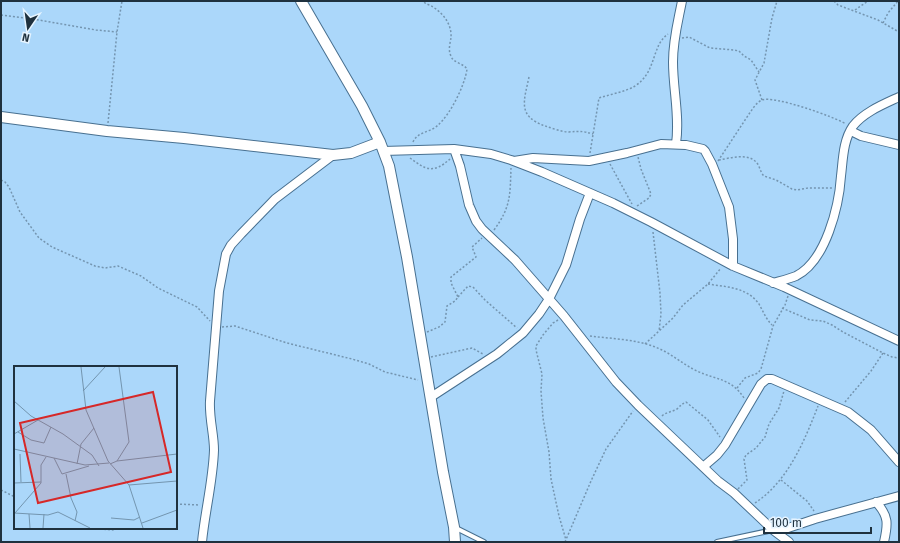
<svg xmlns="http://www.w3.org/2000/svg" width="900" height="543" viewBox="0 0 900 543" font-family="'Fira Sans',sans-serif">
  <rect width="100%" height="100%" fill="#abd7fa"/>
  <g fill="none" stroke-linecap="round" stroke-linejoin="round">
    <g stroke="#487090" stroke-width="6">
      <path id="service" d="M454,527L484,542
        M717,542L773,530"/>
    </g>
    <g stroke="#487090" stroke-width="10">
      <path id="minor" d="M851,131L861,136L899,145
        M676,144C680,116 673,90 673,62C673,39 678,22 682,1
        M454,149L460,166L469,205L476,221L482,229L515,260L564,316L616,382L638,405L718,481L734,493L773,530L789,542
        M383,151L454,149L491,154L511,160L542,172L613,203L651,222L733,266L784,287L899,341
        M514,161L533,158L589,161L627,153L661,144L686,145L703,149L705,151L712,164L729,207L733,239V266
        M773,283C780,281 789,279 796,276C826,261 839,206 841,176C843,160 843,140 853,126C864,112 884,104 899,97
        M431,397L497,354L523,333L539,314L549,299L566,265L580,219L590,193
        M703,467L717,455L725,445L761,384L767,379H772L848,412L871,430L899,462
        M876,502C889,516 888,524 884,542
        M776,532L815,519L899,496
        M202,542C205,511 213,481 214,450C214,434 209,418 210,401L219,291L226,254L231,245L241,234L275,199L333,155"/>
    </g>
    <g stroke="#487090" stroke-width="12">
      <path id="tertiary" d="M301,1L362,106L380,142L389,166L407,257L443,472L454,527L455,542
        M1,117L107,131L184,138L333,155L351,153L380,142"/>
    </g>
    <path stroke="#7495b0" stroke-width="1.5" stroke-dasharray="2 2" stroke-linecap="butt" d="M834,1L838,5L878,20L899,32
      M855,10L868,1
      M1,15L33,19L96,30L117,32
      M883,23L888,13L898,1
      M682,38L689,37L710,48L734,50L739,51L744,56L751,60L759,72
      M529,77C524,101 517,116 545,126C552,128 561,132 569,132C579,131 583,131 593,134
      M762,100L755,80L764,63L772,18L777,1
      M108,123L117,32L122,1
      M413,142C418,131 430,133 438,125C450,115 465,85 467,69C463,63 453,63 451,56C448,51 450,43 451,38C452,25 444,14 433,7C430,5 426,4 422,1
      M590,153L599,98C611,94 625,92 635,86C657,72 651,46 668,34
      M410,158C426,170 433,174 450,159
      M719,160C730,158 748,153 756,162C760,166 760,172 764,176L776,180L792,189L797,190L808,188H832
      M718,161L751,111C754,107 757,102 762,100C773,95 835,117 846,124
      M610,164L632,204
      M1,180L5,182L9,187L20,212L39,238L52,247L95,266L105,268L118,266L141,276L158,288L197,307L210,321
      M637,206L649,198L651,194L641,169L638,157
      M494,230C511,207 510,195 511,168
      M653,232L660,293L661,314L659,331
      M708,284C726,287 747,287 759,304C763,311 766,319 772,325
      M458,297L468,286L473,287L485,300L517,328
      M782,308L810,320L823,321L832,325L843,332L883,353L892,357L899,358
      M558,320L553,323L543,335L536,346V350L542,374L541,391L543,418L549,452L551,479L559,516L566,540
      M222,327L235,326L287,343L352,359L369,364L385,372L418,380
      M427,332L439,327L445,322L447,306L455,301L458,297L451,283V277L476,257L472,247L482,238
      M590,336C613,339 638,339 660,349C673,355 684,365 697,371C716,380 731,378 744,398
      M645,344L673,318L683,305L708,284L721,268
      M431,357L472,348L483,354
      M737,388L745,378L758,373L761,369L773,326L785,305L788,296
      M845,402L871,371L883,353
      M662,416C666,412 672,412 677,409C680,406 682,404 686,402L708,420L720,437
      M781,480L807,501L814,511
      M738,489L747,480L744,459L746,455L756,448L765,437L769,424L779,408L784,391
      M1,490L15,497
      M755,503C788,481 804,442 818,406
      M176,504L200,505
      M92,528L112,530L120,528
      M565,542L591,481L606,449L633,411"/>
    <use href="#service" stroke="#fff" stroke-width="4"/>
    <use href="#minor" stroke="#fff" stroke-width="8"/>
    <use href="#tertiary" stroke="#fff" stroke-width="10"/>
  </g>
  <g transform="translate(14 366)">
    <rect width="163" height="163" fill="#abd7fa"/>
    <path fill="none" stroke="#7395af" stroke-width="1" d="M67,1L72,44L94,95L115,119L129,162M69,25L91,1M0,35L17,50L49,68L78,89L85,100M4,66L17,74L30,77L37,61M0,68L24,54M0,83L71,99L95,97M6,88L7,116M40,92L48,108L75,100M103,95L115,76L105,1M63,98L67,78L80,62M96,98L103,95L163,88M52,108L57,132L63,146L61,155M0,117L27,116M115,119L163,115M0,147L34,149L44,146L76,162M1,147L27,117V99L32,91M15,148L16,162M97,152L120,154L126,151M128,157L163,144M29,162L30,148"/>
    <path fill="#d62828" fill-opacity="0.15" stroke="#d62828" stroke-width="2" d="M139,26L157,106L24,137L6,57Z"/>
    <rect width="163" height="163" fill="none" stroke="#1f313e" stroke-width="2"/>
  </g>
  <rect width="900" height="543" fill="none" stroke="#1f313e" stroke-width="4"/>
  <g transform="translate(28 28) rotate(193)" stroke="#e6f4ff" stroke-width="3" paint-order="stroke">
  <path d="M0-3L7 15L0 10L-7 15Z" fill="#1f313e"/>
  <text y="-6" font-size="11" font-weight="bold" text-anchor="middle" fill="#1f313e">N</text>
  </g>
  <path d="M764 527v6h107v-6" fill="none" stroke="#1f313e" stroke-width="2"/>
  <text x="770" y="527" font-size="12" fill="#1f313e" stroke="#e6f4ff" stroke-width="3" paint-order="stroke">100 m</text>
</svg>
